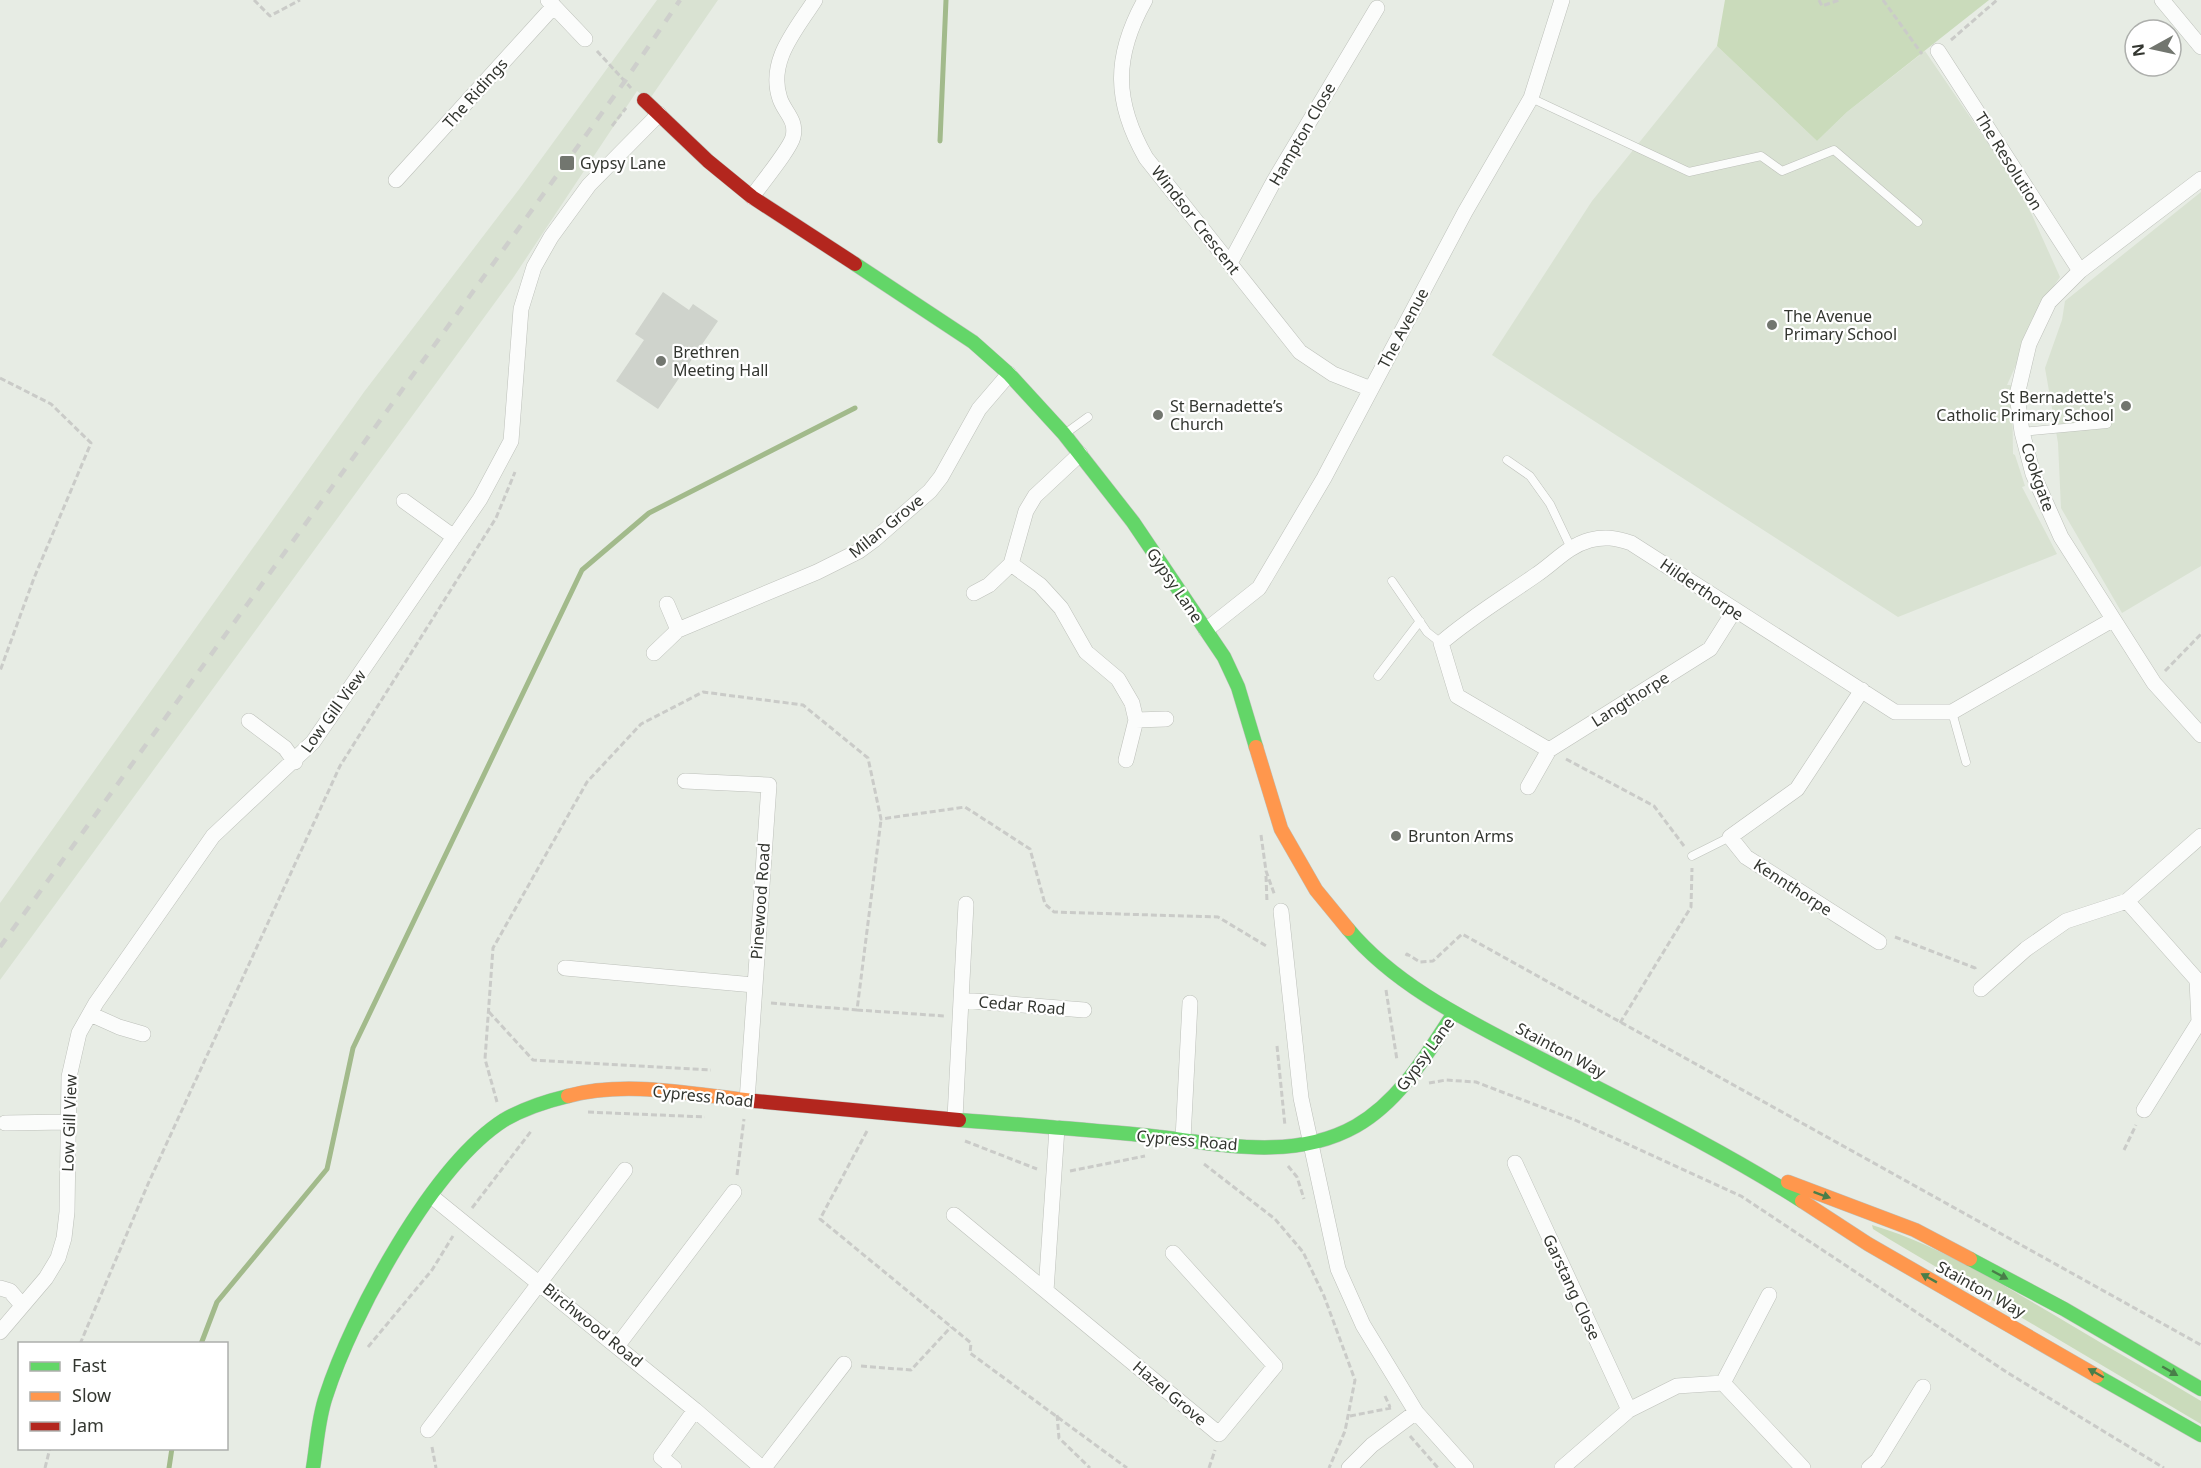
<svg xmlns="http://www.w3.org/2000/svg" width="2201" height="1468" viewBox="0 0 2201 1468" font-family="'Noto Sans',sans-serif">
  <rect width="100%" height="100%" fill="#e7ece4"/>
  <path fill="#d9e2d2" d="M657,0H718L649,100L637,91L513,278L0,980V903L364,392L520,188Z
    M1717,46L1817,141L1847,112L1925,51L2013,180L2032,215L2060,277L2047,296L2007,385H2012L2013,454L2015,455L2025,486L2022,487L2057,554L1898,617L1492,355L1592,201Z
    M2201,192V566L2122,613L2061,508L2058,443L2045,368L2062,320L2065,301Z"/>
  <path fill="#cadbbb" d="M1725,0H1989L1847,112L1817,141L1717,46Z
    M1872,1225C1942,1246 2008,1288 2071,1325C2114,1351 2158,1375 2201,1401V1424L1889,1239L1873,1229Z"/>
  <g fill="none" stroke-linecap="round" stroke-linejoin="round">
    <path stroke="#a2ba8b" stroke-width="5" d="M940,141L946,0
      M201,1344L217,1302L327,1169L353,1048L582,570L649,513L855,408
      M169,1468L172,1448"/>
  </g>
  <path fill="#cfd3cc" d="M663,292L689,310L693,304L718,321L658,409L616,381L644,340L635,334Z"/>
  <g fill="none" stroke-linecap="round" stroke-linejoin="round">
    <g stroke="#bdc0ba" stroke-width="9">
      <path id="lane" d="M1531,98L1689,172L1761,156L1782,171L1834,150L1918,222
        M2022,432L2107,424
        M1066,433L1088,417
        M1507,460L1530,476L1550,504L1571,548
        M1392,581L1427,632L1441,643
        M1378,676L1420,621
        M1952,712L1966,762
        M1692,856L1730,837"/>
    </g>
    <g stroke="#bdc0ba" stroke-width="16">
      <path id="street" d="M548,0L585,39
        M1145,0C1113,57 1114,102 1146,158L1300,352L1333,374L1371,389
        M2162,0L2201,47
        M1938,51L2080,271
        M2201,179L2080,271L2049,302L2029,344L2017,395L2022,432L2033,474L2061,537L2154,683L2201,735
        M396,180L554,6
        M752,197C761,184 790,149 793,137C797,120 785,113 780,99C767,61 796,30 815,0
        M1230,263L1274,181L1377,8
        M404,501L454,537
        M1011,564L1040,585L1061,608L1086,652L1118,679L1132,703L1136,720L1126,760
        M974,593L989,585L1011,564L1026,511L1035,496L1080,454
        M667,604L678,630
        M1206,630L1259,588L1324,478L1465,212L1531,98L1562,0
        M654,653L678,630L817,572L859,551L874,540L930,491L941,477L979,409L1009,374
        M1862,690L1797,789L1730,837L1746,857L1879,942
        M1136,720L1166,719
        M249,721L285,748L295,762
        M1549,750L1457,696L1441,643C1471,617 1503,598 1536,575C1554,563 1568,546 1590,540C1605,536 1616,538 1631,543L1895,712H1952L2112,620
        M685,781L769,785L747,1101
        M1528,787L1549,750L1710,649L1734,611
        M2127,901L2197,980L2199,1022L2144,1110
        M1281,911L1301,1098L1338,1269L1363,1325L1416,1412L1466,1468
        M565,968L754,985
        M1981,989L2026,949L2066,921L2127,901L2201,836
        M961,1000L966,904
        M90,1014L119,1027L143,1034
        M955,1118L961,1000L1084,1010
        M5,1123L67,1122
        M1057,1128L1046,1291L1219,1434L1275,1366L1173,1253
        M1183,1139L1190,1003
        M1515,1163L1629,1410
        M431,1196L695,1410L661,1457L674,1468
        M954,1215L1046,1291
        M0,1288L10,1291L22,1305
        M0,1332L46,1278L58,1258L64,1238L67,1212L69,1077L79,1033L96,1003L213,836L313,742L480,499L511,441L521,309L534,267L551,237L589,185L659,114
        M618,1345L734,1192
        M1723,1383L1769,1295
        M695,1410L762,1468
        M428,1430L625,1170
        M764,1468L844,1364
        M1349,1468L1372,1445L1416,1412
        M1562,1468L1629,1410L1677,1386L1723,1383L1803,1468
        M1869,1468L1878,1460L1923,1387"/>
    </g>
    <g stroke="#bdc0ba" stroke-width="15">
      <path id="fast" d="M855,264L973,342L1009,374L1064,434L1133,522L1224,657L1238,687L1256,747
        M1348,929C1398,989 1475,1024 1543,1060C1630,1105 1719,1148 1802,1201
        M959,1120C1016,1124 1074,1129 1132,1134C1205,1140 1287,1165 1356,1126C1400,1101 1427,1054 1454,1013
        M1970,1259L2064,1309L2201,1389
        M2097,1376L2201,1435
        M313,1468C317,1444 318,1419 326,1396C352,1315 432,1166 504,1120C523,1109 547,1101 568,1096"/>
    </g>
    <g stroke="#bdc0ba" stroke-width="15">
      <path id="slow" d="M1256,747L1281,829L1316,890L1348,929
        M568,1096C628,1080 694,1095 755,1101
        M1788,1182L1915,1230L1970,1259
        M1802,1201L1868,1244L2097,1376"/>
    </g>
    <g stroke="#bdc0ba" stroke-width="15">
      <path id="jam" d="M644,100L708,161L752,197L855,264
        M755,1101L959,1120"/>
    </g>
    <path stroke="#cacbc8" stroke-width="3" stroke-dasharray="6 3" stroke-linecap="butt" d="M254,0L270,16L300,0
      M1819,0L1822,6L1839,0
      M1883,0L1922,54
      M1951,40L1997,0
      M597,51L631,88
      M612,126L626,108
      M0,378L51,404L91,443L34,578L0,671
      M2165,671L2201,634
      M1566,759L1654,806L1684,846
      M1261,835L1266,871L1275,896
      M1266,876L1267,902
      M1895,937L1975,968L1976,971
      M1406,956L1407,954L1420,962L1433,961L1462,934L2201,1345
      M1386,990L1397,1060
      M771,1003L857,1010L881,820
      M857,1010L945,1016
      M489,1012L533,1060L711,1070
      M1620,1023L1691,907L1692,868
      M1277,1046L1285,1126
      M1429,1083L1446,1080L1476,1082L1575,1120L1741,1196L2008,1373L2164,1468
      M497,1102L485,1059L493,948L587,782L641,724L703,692L803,705L868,758L881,819L965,807L1030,849L1045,904L1054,912L1218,917L1268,947
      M588,1112L705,1117
      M867,1131L820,1219L971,1343L970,1353L1127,1468
      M965,1141L1037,1169
      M2124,1150L2136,1125
      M1204,1164L1275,1219L1303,1252L1324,1296L1355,1380L1345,1431L1329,1468
      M1288,1166L1297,1177L1304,1199
      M1070,1171L1145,1156
      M737,1175L744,1119
      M472,1208L532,1130
      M80,1344L148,1184L340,766L496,518L515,472
      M368,1347L432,1270L453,1236
      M861,1366L911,1370L951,1327
      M1385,1396L1390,1407
      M1057,1415L1059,1438L1090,1468
      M1350,1416L1391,1408
      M1410,1436L1438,1468
      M432,1447L436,1468
      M45,1468L50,1448
      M1209,1468L1215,1450"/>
    <use href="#lane" stroke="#fbfcfb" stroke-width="8"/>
    <use href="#street" stroke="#fbfcfb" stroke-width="15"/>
    <use href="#fast" stroke="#63d668" stroke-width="14"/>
    <use href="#slow" stroke="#ff974d" stroke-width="14"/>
    <use href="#jam" stroke="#b3261e" stroke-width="14"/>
    <path stroke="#cecfcc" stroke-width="4.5" stroke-dasharray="10 10" stroke-linecap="butt" d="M0,947L625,81L680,0"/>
  </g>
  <defs><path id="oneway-solid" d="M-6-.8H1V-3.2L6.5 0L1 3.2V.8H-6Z" transform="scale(1.5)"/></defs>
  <g fill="#497e49">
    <use href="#oneway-solid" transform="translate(1822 1195) rotate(20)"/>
    <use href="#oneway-solid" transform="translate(2000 1275) rotate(28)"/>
    <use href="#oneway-solid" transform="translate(1929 1278) rotate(-151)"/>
    <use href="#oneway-solid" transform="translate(2170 1371) rotate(30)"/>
    <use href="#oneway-solid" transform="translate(2096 1373) rotate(-150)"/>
  </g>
  <g fill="#72766f" stroke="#fff" stroke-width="2">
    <rect x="559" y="155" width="16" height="16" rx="3"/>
    <circle cx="1772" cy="325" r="6"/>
    <circle cx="661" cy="361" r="6"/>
    <circle cx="2126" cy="406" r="6"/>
    <circle cx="1158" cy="415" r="6"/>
    <circle cx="1396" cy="836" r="6"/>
  </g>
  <g text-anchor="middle" stroke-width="4.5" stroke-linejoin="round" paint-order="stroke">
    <g font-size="16" fill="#333630" stroke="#fff">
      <text transform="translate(475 93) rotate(-48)" y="6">The Ridings</text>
      <text transform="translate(1302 134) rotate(-60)" y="6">Hampton Close</text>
      <text transform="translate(2009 161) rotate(58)" y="6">The Resolution</text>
      <text transform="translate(1196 220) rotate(52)" y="6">Windsor Crescent</text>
      <text transform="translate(1403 328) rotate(-62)" y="6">The Avenue</text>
      <text transform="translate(2038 477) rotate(71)" y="6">Cookgate</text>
      <text transform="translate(886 526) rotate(-39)" y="6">Milan Grove</text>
      <text transform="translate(1175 585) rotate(56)" y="6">Gypsy Lane</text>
      <text transform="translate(1702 589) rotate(34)" y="6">Hilderthorpe</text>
      <text transform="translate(1630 699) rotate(-32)" y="6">Langthorpe</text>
      <text transform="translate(333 711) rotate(-54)" y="6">Low Gill View</text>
      <text transform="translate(1793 887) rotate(33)" y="6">Kennthorpe</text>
      <text transform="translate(760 901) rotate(-86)" y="6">Pinewood Road</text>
      <text transform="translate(1022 1005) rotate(5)" y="6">Cedar Road</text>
      <text transform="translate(1561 1050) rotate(28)" y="6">Stainton Way</text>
      <text transform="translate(1425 1054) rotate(-54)" y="6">Gypsy Lane</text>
      <text transform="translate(703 1096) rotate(6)" y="6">Cypress Road</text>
      <text transform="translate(69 1123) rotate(-88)" y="6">Low Gill View</text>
      <text transform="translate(1187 1140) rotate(5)" y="6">Cypress Road</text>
      <text transform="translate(1572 1287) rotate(65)" y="6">Garstang Close</text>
      <text transform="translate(1981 1289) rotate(29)" y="6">Stainton Way</text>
      <text transform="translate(593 1325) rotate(39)" y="6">Birchwood Road</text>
      <text transform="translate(1170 1393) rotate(40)" y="6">Hazel Grove</text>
    </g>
    <g font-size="16" fill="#333630" stroke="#fff" text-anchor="start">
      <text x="580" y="169">Gypsy Lane</text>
      <text x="1784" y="322">The Avenue<tspan x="1784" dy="18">Primary School</tspan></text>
      <text x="673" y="358">Brethren<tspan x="673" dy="18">Meeting Hall</tspan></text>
      <text x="2114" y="403" text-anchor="end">St Bernadette's<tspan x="2114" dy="18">Catholic Primary School</tspan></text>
      <text x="1170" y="412">St Bernadette’s<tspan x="1170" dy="18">Church</tspan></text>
      <text x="1408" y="842">Brunton Arms</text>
    </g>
  </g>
  <rect x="18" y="1342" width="210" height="108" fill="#ffffff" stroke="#adafac" stroke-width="1.5"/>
  <rect x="30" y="1362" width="30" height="9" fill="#63d668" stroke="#adafac" stroke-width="1.5"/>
  <text x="72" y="1372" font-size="18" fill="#333630">Fast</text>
  <rect x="30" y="1392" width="30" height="9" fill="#ff974d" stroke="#adafac" stroke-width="1.5"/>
  <text x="72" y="1402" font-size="18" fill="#333630">Slow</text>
  <rect x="30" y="1422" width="30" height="9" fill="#b3261e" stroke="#adafac" stroke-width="1.5"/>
  <text x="72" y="1432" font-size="18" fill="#333630">Jam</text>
  <g transform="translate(2153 48) rotate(262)"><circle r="28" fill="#ffffff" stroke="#adafac" stroke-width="1.5"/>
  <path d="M0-4.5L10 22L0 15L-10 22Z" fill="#72766f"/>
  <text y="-9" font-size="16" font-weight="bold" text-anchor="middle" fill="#333630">N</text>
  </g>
</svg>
